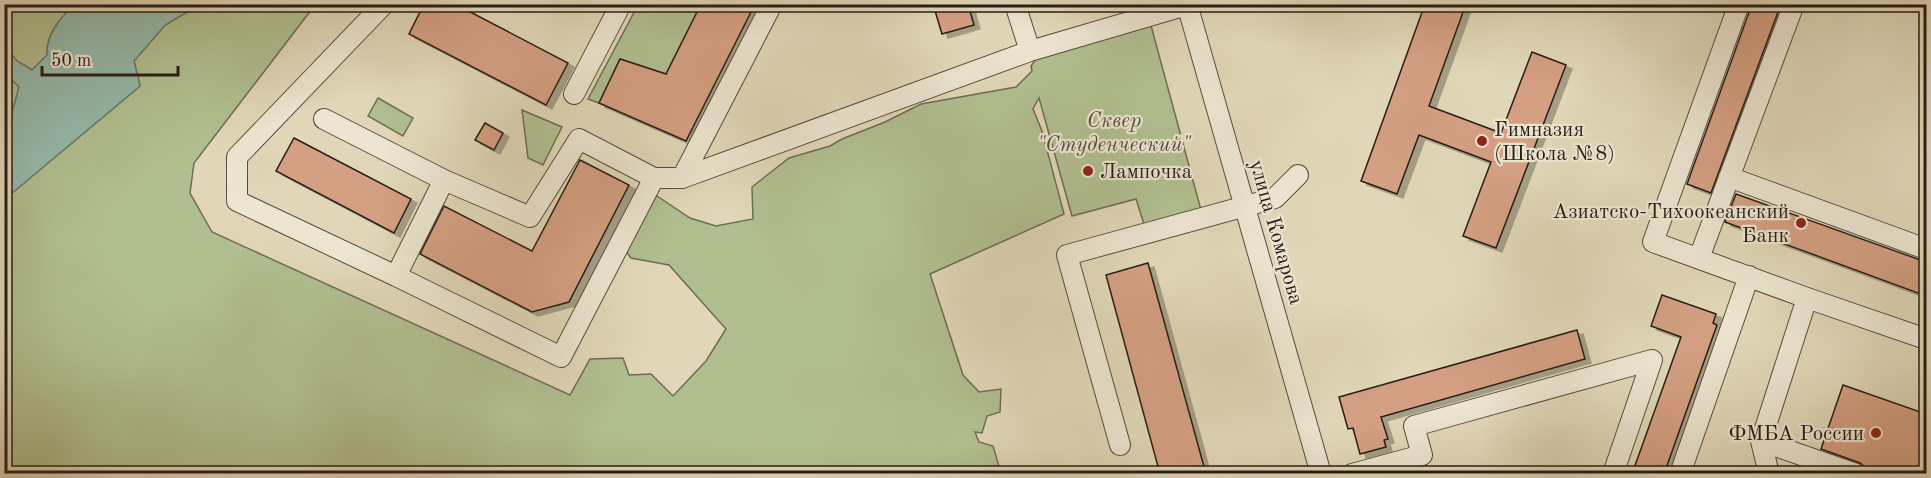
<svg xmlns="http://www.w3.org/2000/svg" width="1931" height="478" viewBox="0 0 1931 478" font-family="'Old Standard TT',serif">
  <defs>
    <filter id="shadow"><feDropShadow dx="6" dy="4" stdDeviation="0" flood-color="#0004"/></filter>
  </defs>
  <rect width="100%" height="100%" fill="#e1d7b8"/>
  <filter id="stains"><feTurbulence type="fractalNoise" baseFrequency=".00333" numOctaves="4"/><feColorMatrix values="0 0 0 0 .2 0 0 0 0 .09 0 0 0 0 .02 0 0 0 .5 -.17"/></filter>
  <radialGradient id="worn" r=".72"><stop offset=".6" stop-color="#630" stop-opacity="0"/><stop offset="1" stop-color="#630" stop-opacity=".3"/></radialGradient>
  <path fill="#b1bf90" stroke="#6c6e53" stroke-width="1.5" d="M4,5H74C60,18 46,34 47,55L32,70L17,61L5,47Z
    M199,5H315L194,163L190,193L212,232L570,395L590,359L623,358L629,375L651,374L673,396L706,361L726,329L669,265L631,258L616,238L635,206L657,196L690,218L716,226L753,219L752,187L789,158L830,146L842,139L885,122L921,104L1016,87L1032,71L1031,66L1039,55L1150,22L1201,210L1144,224L1136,199L1072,216L1039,98L1033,109L1042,131L1064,214L930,274L963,375L979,392L1001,389L1000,412L987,416L982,433L975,432L979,442L993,446L1001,473L5,474V199L140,86L134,61L165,25Z
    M638,5H701L666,74L620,59L599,103L588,99Z
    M5,73L19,87L5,139Z
    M378,98L413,118L403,136L368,116Z
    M522,110L562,127L543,165L528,158Z"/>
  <path fill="#95baab" stroke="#697c6f" stroke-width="1.5" d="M74,4L199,5L165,25L134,61L140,86L5,199V139L19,87L5,73V47L17,61L32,70L47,55C46,34 60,19 74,4Z"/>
  <path fill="#d49f82" stroke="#271e16" stroke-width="1.5" filter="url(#shadow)" d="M424,4H455L568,63L546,105L409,34Z
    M701,4H755L686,141L599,103L620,59L666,74Z
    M933,4H968L974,25L942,34Z
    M1425,4H1466L1429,106L1501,133L1532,52L1566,65L1496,248L1463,236L1491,162L1419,135L1397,194L1361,181Z
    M1752,4H1781L1711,193L1687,184Z
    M485,123L503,133L494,150L475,140Z
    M294,138L411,199L394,233L276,171Z
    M580,160L629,185L569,302L532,312L420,254L444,206L532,251Z
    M1736,194L1926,262V296L1725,222Z
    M1148,263L1206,474H1160L1106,275Z
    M1662,295L1716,314L1713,323L1717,325L1664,474H1632L1681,337L1651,326Z
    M1577,330L1585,359L1381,417L1388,439L1384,440L1386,447L1360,454L1353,428L1348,429L1339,397Z
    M1843,385L1926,414V453L1919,474H1883L1866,468L1860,463L1821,449Z"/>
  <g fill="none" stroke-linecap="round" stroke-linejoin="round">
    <g stroke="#564c3e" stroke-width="22">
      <path id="minor" d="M384,4L237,157V201L396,276
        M1015,4L1030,51
        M1187,4L1321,474
        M1739,4L1653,242L1807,298L1926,339
        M574,94L621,4
        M324,119L444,180L530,217L579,139L654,178H682L1030,51L1187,5
        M1729,177L1926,249
        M682,178L772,4
        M444,180L396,276L561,357L654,178
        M1699,258L1794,4
        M1761,441L1856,474
        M1120,445L1067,255L1275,198L1298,175
        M1352,474L1422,455L1414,426L1652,360L1613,474
        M1680,474L1749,276
        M1769,474L1761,441L1807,298"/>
    </g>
    <use href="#minor" stroke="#ece5d1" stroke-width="20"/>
  </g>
  <g fill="#8f2418" stroke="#ece5d1" stroke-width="2">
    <circle cx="1482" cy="141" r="6"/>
    <circle cx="1088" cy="171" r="6"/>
    <circle cx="1801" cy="223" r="6"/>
    <circle cx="1876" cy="433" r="6"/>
  </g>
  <g text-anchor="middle" stroke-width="4.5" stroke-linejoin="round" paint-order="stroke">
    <g font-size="21" font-style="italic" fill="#504e3b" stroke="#ece5d1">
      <text x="1114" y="127">Сквер<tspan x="1114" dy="24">"Студенческий"</tspan></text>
    </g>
    <g font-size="21" fill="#271e16" stroke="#ece5d1" text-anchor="start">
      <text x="1494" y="136">Гимназия<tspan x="1494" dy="24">(Школа №8)</tspan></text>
      <text x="1100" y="178">Лампочка</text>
      <text x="1789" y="218" text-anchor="end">Азиатско-Тихоокеанский<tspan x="1789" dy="24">Банк</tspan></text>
      <text x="1864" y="440" text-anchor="end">ФМБА России</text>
    </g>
    <g font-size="21" fill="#271e16" stroke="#ece5d1">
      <text transform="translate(1277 232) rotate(74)" y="7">улица Комарова</text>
    </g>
  </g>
  <rect width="1931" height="478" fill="none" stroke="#e1d7b8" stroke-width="24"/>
  <rect x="6" y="6" width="1919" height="466" fill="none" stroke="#271e16" stroke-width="3"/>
  <rect x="12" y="12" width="1907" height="454" fill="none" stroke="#271e16" stroke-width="1.5"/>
  <path d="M42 66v9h136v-9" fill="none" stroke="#271e16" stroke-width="3"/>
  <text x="51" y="66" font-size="18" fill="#271e16" stroke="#ece5d1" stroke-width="4.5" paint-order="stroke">50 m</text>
  <rect width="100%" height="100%" filter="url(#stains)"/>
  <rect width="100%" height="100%" fill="url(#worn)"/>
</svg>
